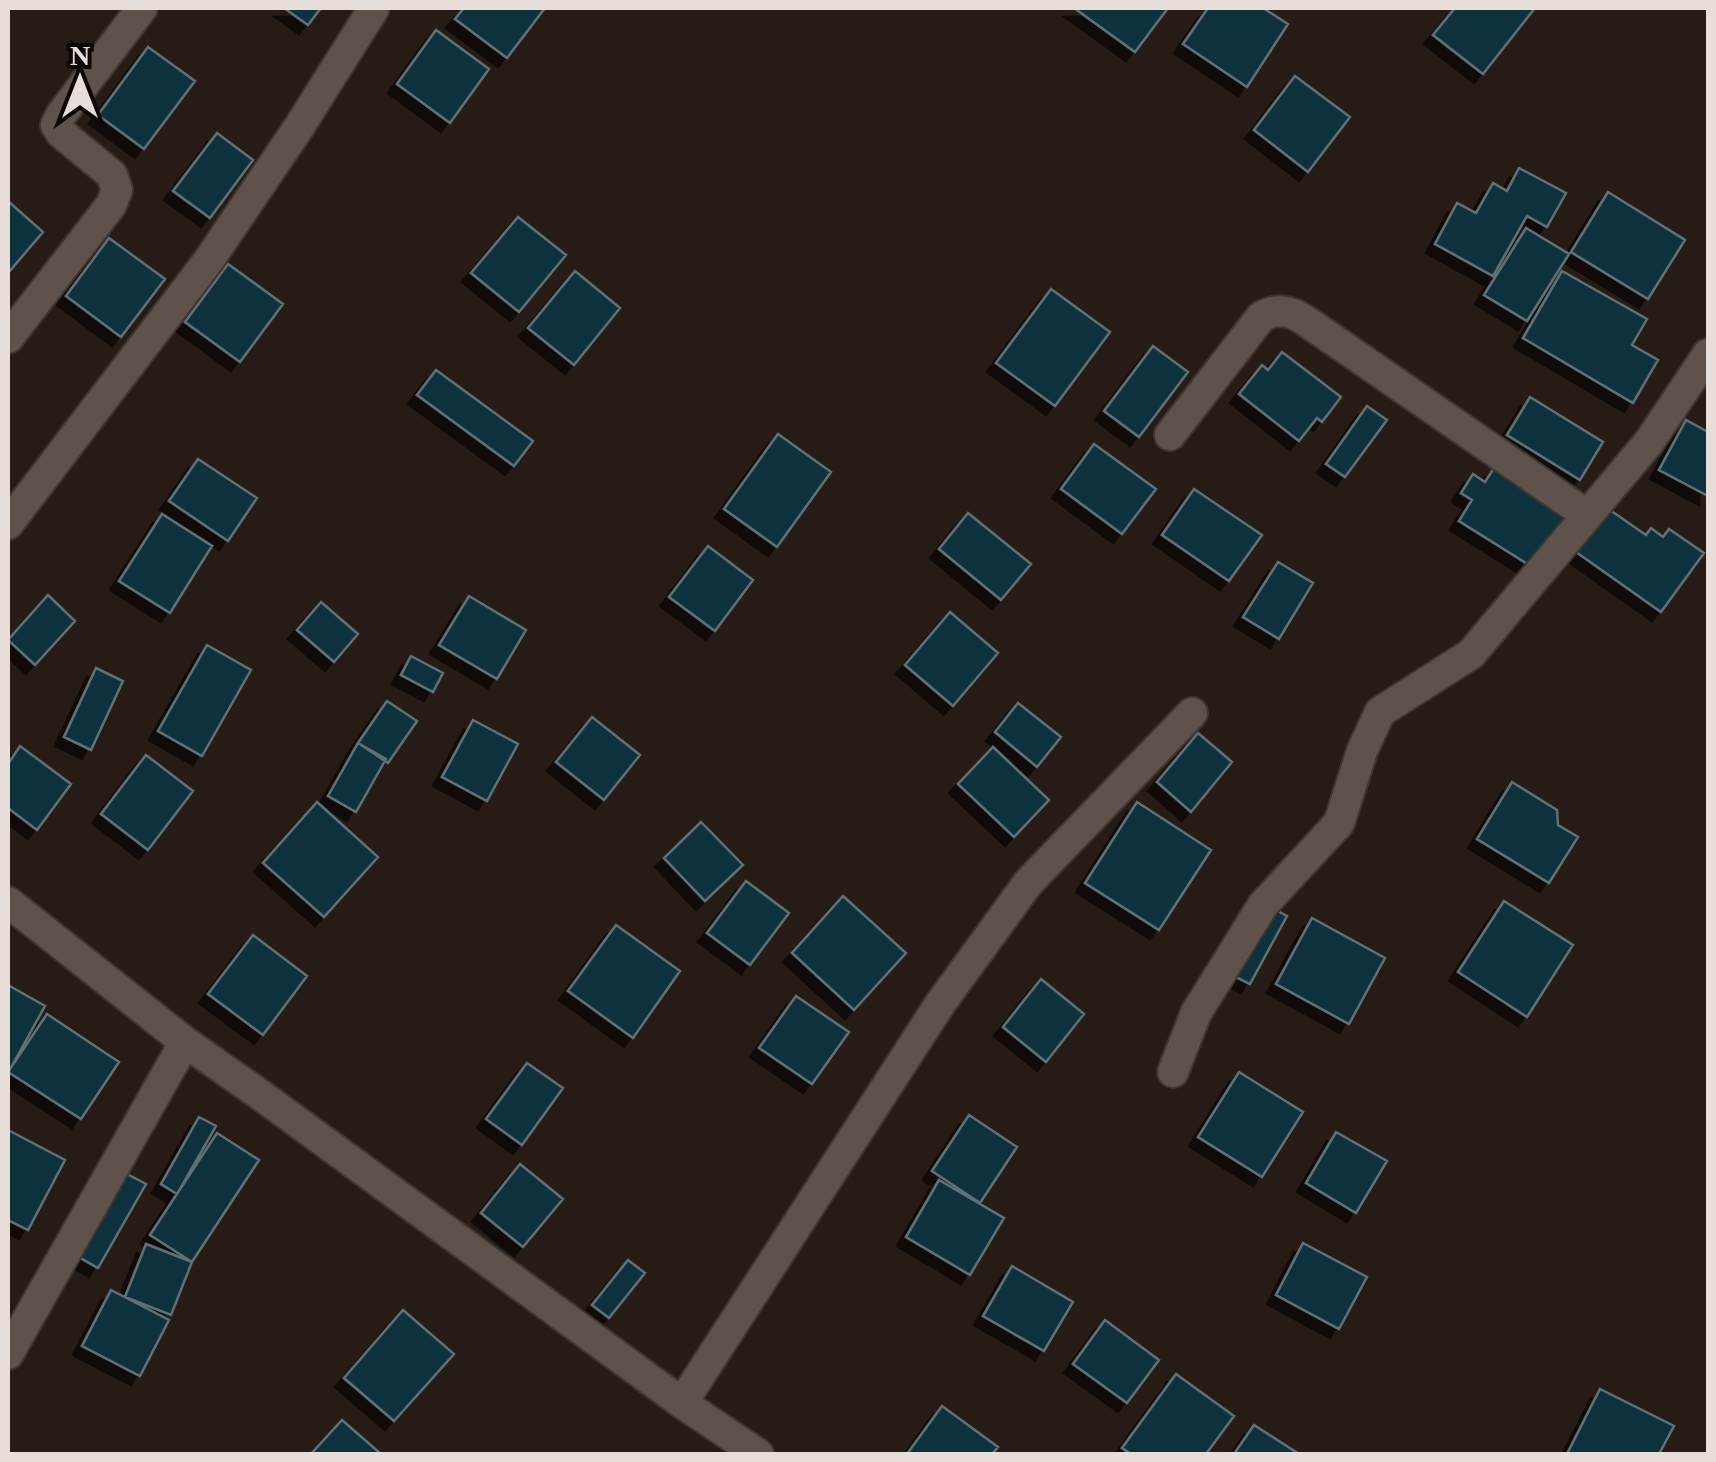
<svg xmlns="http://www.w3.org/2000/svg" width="1716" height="1462" viewBox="0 0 1716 1462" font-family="Georgia,serif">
  <defs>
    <filter id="shadow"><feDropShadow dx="-9" dy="9" stdDeviation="0" flood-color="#0009"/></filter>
  </defs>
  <rect width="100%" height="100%" fill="#271b15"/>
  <path fill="#0d323d" stroke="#607177" stroke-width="2.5" filter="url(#shadow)" d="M284,8H321L308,25Z
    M464,8H545L507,58L455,19Z
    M1074,8H1168L1135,52Z
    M1208,8H1263L1288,24L1247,87L1183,44Z
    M1455,8H1535L1483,74L1433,35Z
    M436,30L489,69L450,123L397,84Z
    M148,47L195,81L144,149L98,115Z
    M1295,76L1350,117L1308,172L1254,130Z
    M217,133L253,160L210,218L173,191Z
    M1519,168L1566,193L1547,227L1527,216L1493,276L1435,244L1457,203L1476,213L1493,183L1507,191Z
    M1608,192L1685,240L1648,299L1571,252Z
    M8,201L43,232L8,273Z
    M518,217L566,255L519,312L471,273Z
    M1526,228L1569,254L1527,321L1484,295Z
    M109,238L165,279L121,337L66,296Z
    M228,264L283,304L240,362L185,322Z
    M575,271L620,308L574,365L528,328Z
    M1562,271L1647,319L1632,345L1658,360L1633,403L1523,338Z
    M1051,289L1110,332L1055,406L996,363Z
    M1153,346L1188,372L1139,437L1104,411Z
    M1282,352L1341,397L1322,422L1317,418L1299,441L1239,394L1262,365L1268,370Z
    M436,370L533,441L514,466L417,395Z
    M1530,397L1603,442L1580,480L1507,435Z
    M1367,406L1387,420L1345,477L1326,464Z
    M1686,420L1708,432V496L1659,470Z
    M778,434L831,472L777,547L724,509Z
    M1094,444L1156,489L1122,534L1061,489Z
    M198,459L257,498L228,541L169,501Z
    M1494,468L1568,515L1534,568L1459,521L1472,500L1461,493L1473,474L1485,482Z
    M1194,489L1262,535L1229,581L1162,535Z
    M1607,508L1646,535L1651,528L1663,537L1669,529L1704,553L1661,612L1576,552Z
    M968,513L1031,564L1001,600L939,549Z
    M162,514L212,546L170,613L119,581Z
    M708,546L753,580L715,631L669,597Z
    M1278,562L1313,583L1279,639L1243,617Z
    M48,595L75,621L35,665L8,640Z
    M469,596L526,630L497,679L439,645Z
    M321,602L358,634L334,662L297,630Z
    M950,612L998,653L953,706L905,665Z
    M207,645L251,670L202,756L158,731Z
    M411,656L443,673L433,692L401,675Z
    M96,668L123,681L91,750L64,737Z
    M387,701L417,721L388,763L358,743Z
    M1018,703L1061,737L1037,767L995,732Z
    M592,717L640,755L604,800L556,762Z
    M473,720L518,744L487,801L442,777Z
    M1198,733L1232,762L1191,812L1157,782Z
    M358,743L386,759L356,812L328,796Z
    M20,746L71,784L37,830L8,808V764Z
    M993,747L1049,800L1014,837L958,784Z
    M146,755L193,791L148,850L101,814Z
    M1512,782L1557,810L1558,825L1578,837L1549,883L1477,839Z
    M317,802L378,857L324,917L263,863Z
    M1137,802L1211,850L1159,930L1085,883Z
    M701,822L743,865L705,901L664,858Z
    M746,881L789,913L750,965L707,933Z
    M843,896L906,953L854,1010L792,953Z
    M1255,899L1287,916L1250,984L1218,968Z
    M1504,901L1573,945L1527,1017L1458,972Z
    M1312,918L1385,958L1349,1024L1276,984Z
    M616,925L680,971L633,1038L568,991Z
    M253,935L307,976L263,1035L208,994Z
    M1041,979L1084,1014L1046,1062L1003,1027Z
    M8,985L45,1006L8,1073Z
    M796,996L849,1032L812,1084L759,1048Z
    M47,1014L119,1062L81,1119L8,1072Z
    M527,1063L563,1088L522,1145L486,1119Z
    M1239,1072L1303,1112L1262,1177L1198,1137Z
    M969,1115L1017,1147L980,1203L932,1171Z
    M199,1117L216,1126L177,1194L161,1184Z
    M8,1130L65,1160L28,1230L8,1220Z
    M1336,1132L1387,1161L1356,1213L1306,1183Z
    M217,1133L259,1160L192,1262L150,1235Z
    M520,1164L563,1199L523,1247L481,1213Z
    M125,1173L146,1184L98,1268L77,1256Z
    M939,1180L1004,1218L970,1275L906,1237Z
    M1303,1243L1367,1277L1339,1329L1276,1295Z
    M146,1244L192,1262L171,1315L125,1297Z
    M628,1260L645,1273L609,1318L592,1305Z
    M1012,1266L1073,1302L1044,1351L983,1316Z
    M111,1290L169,1320L140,1376L82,1346Z
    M403,1310L454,1354L394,1421L344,1378Z
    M1105,1320L1159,1360L1127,1403L1073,1364Z
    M1176,1374L1234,1416L1206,1454H1131L1122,1448Z
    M1600,1389L1674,1426L1659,1454H1567Z
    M942,1406L998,1447L992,1454H907Z
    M342,1420L381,1454H311Z
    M1254,1425L1299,1454H1234Z"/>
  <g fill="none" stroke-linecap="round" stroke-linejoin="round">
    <g stroke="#3f3632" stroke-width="34">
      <path id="minor" d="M8,338L111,205L117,190L112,175L61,133L56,125L61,115L142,8
        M1170,435L1261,317C1278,307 1291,311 1306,321L1587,515
        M8,524L209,260L299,127L374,8
        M8,902L185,1042L255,1091L682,1403L758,1454
        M1173,1072L1196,1013L1263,905L1339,823L1362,751L1380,712L1471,654L1649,442L1708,354
        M8,1354L185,1042
        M682,1403L940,1004L1028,883L1192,713"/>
    </g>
    <use href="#minor" stroke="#5f524a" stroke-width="30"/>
  </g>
  <rect width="1716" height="1462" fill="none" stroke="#e7deda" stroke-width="20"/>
  <g transform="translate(80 80)" stroke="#0c0705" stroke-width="8" paint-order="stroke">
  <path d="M0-8L18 38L0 25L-18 38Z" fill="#e7deda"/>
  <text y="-15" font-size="28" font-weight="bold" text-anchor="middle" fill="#e7deda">N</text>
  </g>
</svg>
